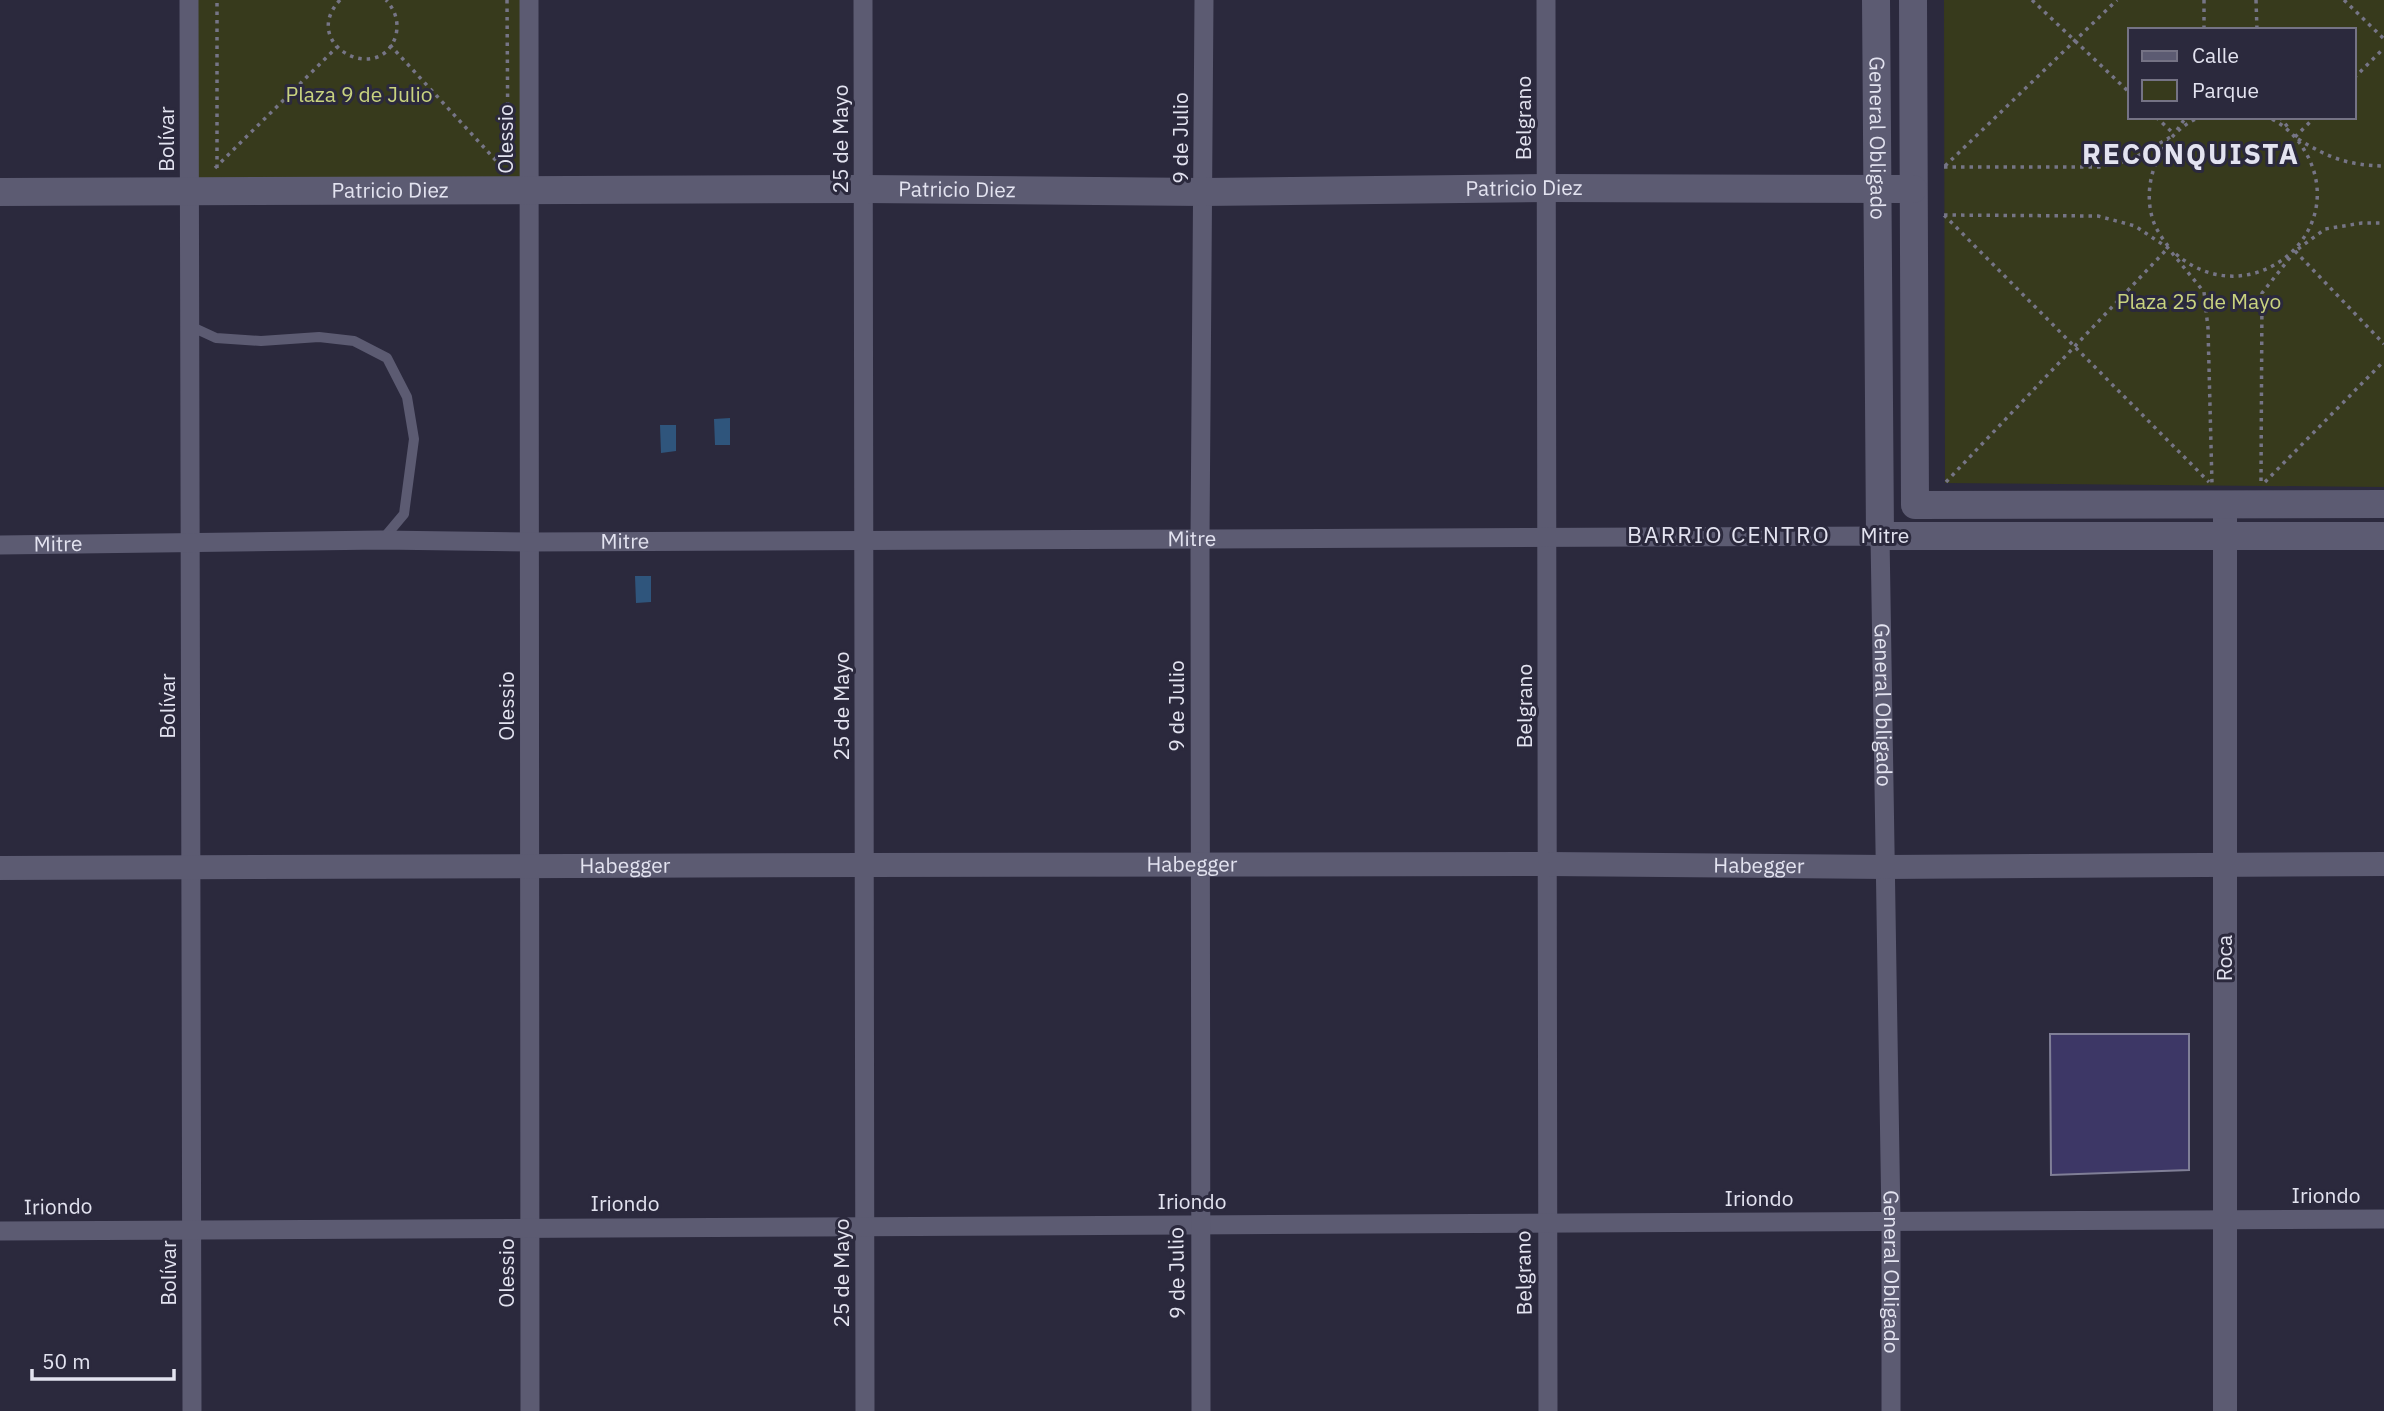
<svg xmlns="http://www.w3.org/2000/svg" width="2384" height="1411" viewBox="0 0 2384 1411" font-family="'IBM Plex Sans',sans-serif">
  <rect width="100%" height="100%" fill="#2b293d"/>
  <path fill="#373a1c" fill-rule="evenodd" d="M189,0H529V190H190Z
    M1944,0H2384V487L1945,483ZM2130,30H2354V117H2130Z"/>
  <path fill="#2f557c" d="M730,418V445H715L714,419Z
    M660,425H676V451L661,453Z
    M635,576H651V602L636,603Z"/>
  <path fill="#3d3766" stroke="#807f97" stroke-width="2" d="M2050,1034H2189V1170L2051,1175Z"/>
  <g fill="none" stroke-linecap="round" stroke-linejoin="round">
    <path stroke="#767586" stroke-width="3.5" stroke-dasharray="3.5 5" stroke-linecap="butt" d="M340,0C298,45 381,87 396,35C399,21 395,10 386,0
      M507,0L508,167
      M2032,0L2130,93
      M2204,0V30
      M2256,0L2257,30
      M2344,0L2384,39
      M390,45L501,166
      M2354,78L2384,48
      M2156,117L2174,134
      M2280,117L2290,130
      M2177,130L2186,117
      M2295,137L2315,117
      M2298,139C2329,158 2347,165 2384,166
      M1945,166L2117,0
      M1944,167H2099L2131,160L2172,136
      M215,168L337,47
      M217,168V0
      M1944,215L2098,216L2135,226L2168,248L2204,292L2208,328L2212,484
      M1944,215L2209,482
      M2168,246C2163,239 2157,231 2154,223C2139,183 2161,133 2200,117
      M2298,249L2325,229L2362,223H2384
      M2295,251L2384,344
      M2176,254C2250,318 2356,231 2303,148C2295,135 2281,122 2267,117
      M2261,481L2262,293L2293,254
      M1946,482L2168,248
      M2265,482L2384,361"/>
    <path stroke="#5c5b72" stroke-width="10" d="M190,326L216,338L261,341L319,337L354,341L387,358L407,397L414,439L404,514L383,539"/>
    <g stroke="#5c5b72" stroke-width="19">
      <path d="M189,0L192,1411"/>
      <path d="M529,0L530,1411"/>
      <path d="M863,0L865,1411"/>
      <path d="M1546,0L1548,1411"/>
      <path id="s1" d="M0,545L381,540L529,542L1880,536L1891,1222V1411"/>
      <path d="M0,1231L2384,1219"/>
      <path d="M1201,1411L1200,539L1204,0"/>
    </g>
    <g stroke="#5c5b72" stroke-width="24">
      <path id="s2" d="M0,868L865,865L1548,864L1885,867L2384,864"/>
      <path d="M2225,1411V504"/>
    </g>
    <g stroke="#5c5b72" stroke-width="28">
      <path id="s3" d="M1876,0L1880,536H2384"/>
      <path d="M1913,0L1915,505L2384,504"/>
      <path id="s4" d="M0,192L864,189L1203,192L1547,188L1913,189"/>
    </g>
  </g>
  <g text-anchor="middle" stroke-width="6" stroke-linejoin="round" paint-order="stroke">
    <g font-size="21" fill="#c9d37f" stroke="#2b293d">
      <text x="359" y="102">Plaza 9 de Julio</text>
      <text x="2199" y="309">Plaza 25 de Mayo</text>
    </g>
    <g font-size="21" fill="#e3e3f0" stroke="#2b293d">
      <text transform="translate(1524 118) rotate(-90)" y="7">Belgrano</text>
      <text transform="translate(1181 138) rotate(-90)" y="7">9 de Julio</text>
      <text transform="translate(167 139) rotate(-90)" y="7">Bolívar</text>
      <text transform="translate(506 139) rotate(-90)" y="7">Olessio</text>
      <text transform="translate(841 139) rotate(-90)" y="7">25 de Mayo</text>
      <text dy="7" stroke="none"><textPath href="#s3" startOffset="138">General Obligado</textPath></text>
      <text dy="7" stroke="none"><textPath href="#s4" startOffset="1524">Patricio Diez</textPath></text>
      <text dy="7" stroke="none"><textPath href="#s4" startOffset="390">Patricio Diez</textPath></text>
      <text dy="7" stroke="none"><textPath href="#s4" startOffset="957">Patricio Diez</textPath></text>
      <text x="1885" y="543">Mitre</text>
      <text dy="7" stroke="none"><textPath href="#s1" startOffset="1192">Mitre</textPath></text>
      <text dy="7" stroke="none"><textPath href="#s1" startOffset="625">Mitre</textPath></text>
      <text dy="7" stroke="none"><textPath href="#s1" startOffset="58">Mitre</textPath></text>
      <text transform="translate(168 706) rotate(-90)" y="7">Bolívar</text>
      <text transform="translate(507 706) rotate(-90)" y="7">Olessio</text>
      <text transform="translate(842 706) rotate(-90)" y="7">25 de Mayo</text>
      <text transform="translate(1177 706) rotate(-90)" y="7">9 de Julio</text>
      <text transform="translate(1525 706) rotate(-90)" y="7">Belgrano</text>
      <text dy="7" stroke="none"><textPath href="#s1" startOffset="2049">General Obligado</textPath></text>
      <text dy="7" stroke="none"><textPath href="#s2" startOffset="625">Habegger</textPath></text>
      <text dy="7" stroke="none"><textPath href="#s2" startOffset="1192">Habegger</textPath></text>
      <text dy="7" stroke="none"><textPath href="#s2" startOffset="1759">Habegger</textPath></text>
      <text transform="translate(2225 958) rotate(-90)" y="7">Roca</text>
      <text x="2326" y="1203">Iriondo</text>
      <text x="1759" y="1206">Iriondo</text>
      <text x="1192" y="1209">Iriondo</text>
      <text x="625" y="1211">Iriondo</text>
      <text transform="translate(58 1207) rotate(-1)" y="7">Iriondo</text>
      <text dy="7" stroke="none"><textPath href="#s1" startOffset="2616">General Obligado</textPath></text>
      <text transform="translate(169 1273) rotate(-90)" y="7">Bolívar</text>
      <text transform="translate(507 1273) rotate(-90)" y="7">Olessio</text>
      <text transform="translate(842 1273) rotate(-90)" y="7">25 de Mayo</text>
      <text transform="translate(1177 1273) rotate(-91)" y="7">9 de Julio</text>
      <text transform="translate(1524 1273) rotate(-91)" y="7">Belgrano</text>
    </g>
    <g font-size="23" letter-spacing="2" fill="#e3e3f0" stroke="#2b293d">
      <text x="1729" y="543">BARRIO CENTRO</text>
    </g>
    <g font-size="28" font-weight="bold" letter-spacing="2" fill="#e3e3f0" stroke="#2b293d">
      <text x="2191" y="164">RECONQUISTA</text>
    </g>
  </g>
  <rect x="2128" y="28" width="228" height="91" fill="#2b293d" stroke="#757385" stroke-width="2"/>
  <rect x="2142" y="51" width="35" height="10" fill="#5c5b72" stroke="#757385" stroke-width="2"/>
  <text x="2192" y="63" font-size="21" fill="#e3e3f0">Calle</text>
  <rect x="2142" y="80" width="35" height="21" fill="#373a1c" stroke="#757385" stroke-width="2"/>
  <text x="2192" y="98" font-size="21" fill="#e3e3f0">Parque</text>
  <path d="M32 1369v10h142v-10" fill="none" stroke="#e3e3f0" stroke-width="3.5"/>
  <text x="42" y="1369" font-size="21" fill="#e3e3f0" stroke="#2b293d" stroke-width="5" paint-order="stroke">50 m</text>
</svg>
